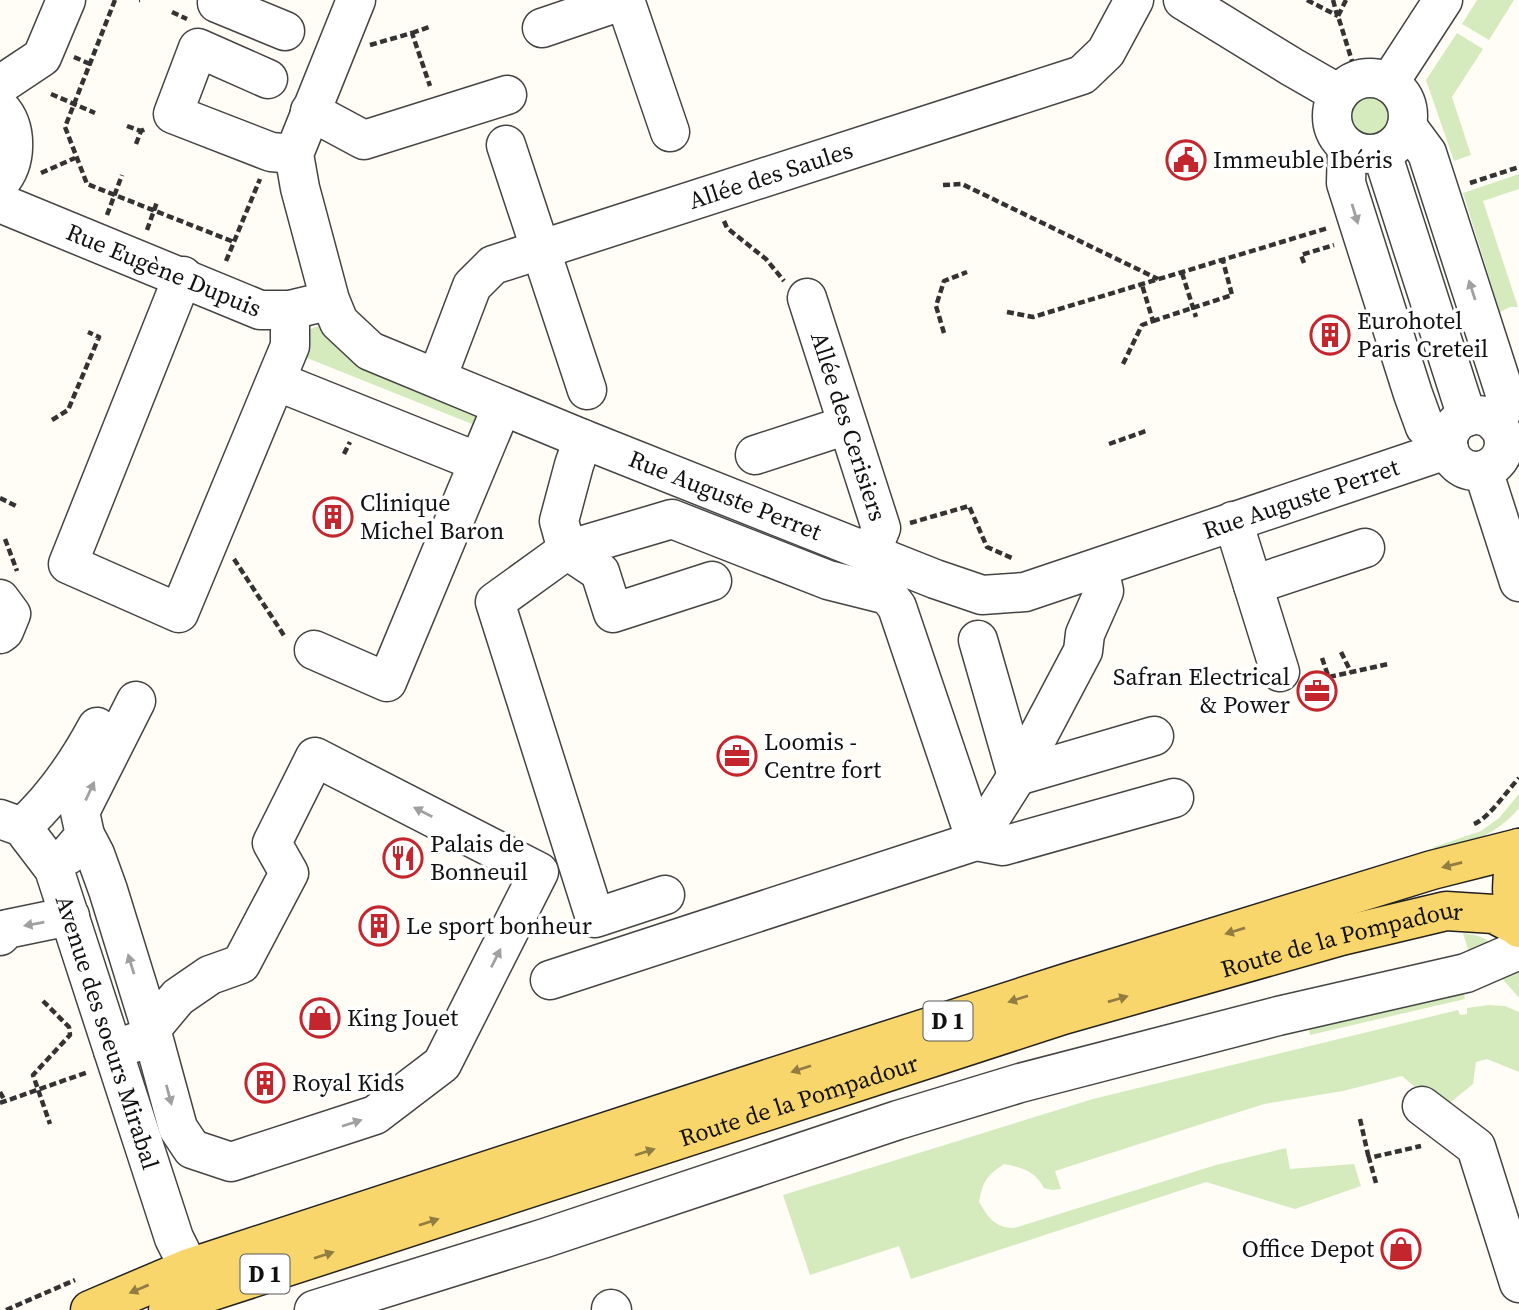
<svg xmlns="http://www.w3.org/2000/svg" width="1519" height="1310" viewBox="0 0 1519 1310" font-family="'Source Serif 4',serif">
  <rect width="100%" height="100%" fill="#fffdf5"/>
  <path fill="#d5ebbd" d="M1477,0H1514L1489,40L1462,24Z
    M1457,33L1483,49L1452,97L1471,155L1454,161L1426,80Z
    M1351 117a20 20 0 1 1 40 0a20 20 0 1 1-40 0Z
    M1519,174V189L1483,201L1518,307H1510L1500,312L1463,193Z
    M320,325L481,418L470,444L465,442L472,424L297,354L306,331Z
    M1519,794V808C1498,834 1468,844 1437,855L1434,847L1481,831L1499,818Z
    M1463,933C1477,935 1485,937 1496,947L1470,956Z
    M1519,967V998L1500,976Z
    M1462,987L1465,999L1310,1035L1308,1024Z
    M1489,1005L1505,1006L1519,1012V1072L1487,1059L1476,1062L1473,1084L1452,1101L1437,1106L1402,1076L1343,1091L1264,1104L1055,1171L1061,1189L1052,1190L1044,1188C1034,1170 1023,1168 1004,1164C986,1176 983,1181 979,1202C988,1217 995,1228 1014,1228L1216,1165L1286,1148L1290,1169L1354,1164L1361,1186L1295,1209L1206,1182L911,1279L899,1246L810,1275L783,1195L1093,1099L1458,1010L1460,1015L1467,1014V1008Z"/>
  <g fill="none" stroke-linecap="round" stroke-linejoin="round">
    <g stroke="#444" stroke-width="41">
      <g id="minor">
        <path d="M218,0L217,3L285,31"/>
        <path id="s1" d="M356,0L294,154L300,188L330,300L339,322L370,351L583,439L935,579L982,595L1025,592L1449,449"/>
        <path d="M625,0L670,132"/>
        <path d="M1183,0L1292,67L1339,94"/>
        <path d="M542,28L624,0"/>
        <circle cx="1370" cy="116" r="38"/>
        <path d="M268,79L198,48L173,114L271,152L294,154"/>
        <path d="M1389,83L1443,0"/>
        <path d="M0,85L42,57L66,0"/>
        <path d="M0,108C18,127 17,163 0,182"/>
        <path d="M310,111L364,140L507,95"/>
        <path d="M1407,126L1427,153L1507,400L1496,424"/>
        <path d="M506,145L587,390"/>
        <path d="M1347,147L1346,183L1413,394L1425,427L1448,444"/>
        <path d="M1382,153L1467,417"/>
        <path id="s2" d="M0,203L260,310H290L315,304"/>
        <path d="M183,276L68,564L179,613L290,346V310"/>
        <path id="s3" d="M807,298L881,528L871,553"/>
        <path id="s4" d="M437,378L472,286L493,265L1082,75L1106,52L1134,0"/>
        <path d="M286,385L478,462"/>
        <circle cx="1476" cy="443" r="28"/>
        <path d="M583,439L574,465L559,521L567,550L495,602L595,918L665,895"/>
        <path d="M755,455L847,425"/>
        <path d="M1483,470L1519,582"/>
        <path d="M1233,521L1280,672"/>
        <path d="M712,581L613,613L600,572L567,550L672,519L828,580L888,595L897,607L976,841L1017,776L1083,651L1085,634L1104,591L1099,568"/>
        <path d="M1253,585L1365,548"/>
        <path d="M0,599L11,614L4,631L0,634"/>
        <path d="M978,640L1017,776L1154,736"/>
        <path d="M314,650L387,682L502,406"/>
        <path id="s5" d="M0,819L22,827L54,869L174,1238L189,1268"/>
        <path d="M22,827C53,799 77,764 97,727"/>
        <path d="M85,835L95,854L108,890L151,1029L178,1128L192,1149L231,1162L375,1115L442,1064L539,872L315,757L272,843L289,873L241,964L210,975L178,997L142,1040L113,1050"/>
        <path d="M68,855L85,835L80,812L136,701"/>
        <path d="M0,936L7,929L70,916"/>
        <path d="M550,980L976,841L1003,846L1174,798"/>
        <path d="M1422,1106L1476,1147L1519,1283"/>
        <path d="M611,1309L612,1310"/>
        <path d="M314,1310L545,1238L898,1120L1020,1083L1278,1016L1466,973L1519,950"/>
      </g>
    </g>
    <g stroke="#222" stroke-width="41">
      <g id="major">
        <path d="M1519,848C1510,875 1509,900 1519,928"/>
        <path d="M90,1310L189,1268L752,1084L1069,982L1432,870L1519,848"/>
        <path id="s6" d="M168,1310L200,1295L1063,1015L1341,936L1446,911L1494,914L1519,927"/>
      </g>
    </g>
    <path stroke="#333" stroke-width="4.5" stroke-dasharray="7 3.5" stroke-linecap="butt" d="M115,0L65,127L87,184L234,242
      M139,0H140
      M1307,0L1338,16
      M1333,0L1337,15
      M1346,0L1338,16L1352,61
      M172,12L187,19
      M412,33L429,27
      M370,45L412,33L430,86
      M74,57L90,64
      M51,94L95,113
      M127,126L141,131
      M136,144L141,131L147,128
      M41,173L75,158
      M1470,183L1519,167
      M943,185L962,184L1158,279
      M107,215L122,175
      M724,221L727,228L766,259L784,281
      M147,230L157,202
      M226,261L260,179
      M1304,263L1301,255L1334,245
      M1182,273L1196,317
      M1007,312L1033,317L1328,228
      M1153,321L1232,295L1223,261
      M944,333L936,306L944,281L967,272
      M1123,364L1142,325L1153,321L1142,285
      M52,420L68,410L99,337L88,332
      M1109,444L1146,431
      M344,454L350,442
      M0,498L18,507
      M910,523L969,506L987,547L1014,559
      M5,539L17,571
      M234,559L285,637
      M1341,652L1351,672
      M1322,658L1334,693
      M1329,677L1388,664
      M1474,824C1490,817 1506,792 1519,778
      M43,1001L69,1027L70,1035L33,1075L50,1124
      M0,1092L5,1101
      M0,1103L88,1072
      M1360,1119L1369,1159
      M1376,1183L1369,1158L1421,1146
      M6,1310L75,1280"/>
    <use href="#minor" stroke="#fff" stroke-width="38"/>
    <use href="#major" stroke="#f9d66b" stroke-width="38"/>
  </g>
  <defs><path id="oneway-solid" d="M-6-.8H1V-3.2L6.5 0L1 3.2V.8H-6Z" transform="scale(1.75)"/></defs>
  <g fill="#a0a0a0">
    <use href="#oneway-solid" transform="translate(1355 214) rotate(73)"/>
    <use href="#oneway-solid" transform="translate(1472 290) rotate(-108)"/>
    <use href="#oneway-solid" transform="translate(90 791) rotate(-65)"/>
    <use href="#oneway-solid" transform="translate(423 812) rotate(-153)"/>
    <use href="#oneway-solid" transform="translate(34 924) rotate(170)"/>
    <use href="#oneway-solid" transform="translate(496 958) rotate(-63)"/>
    <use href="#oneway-solid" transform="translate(131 964) rotate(-107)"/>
    <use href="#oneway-solid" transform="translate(169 1095) rotate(75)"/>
    <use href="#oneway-solid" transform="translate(352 1123) rotate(-18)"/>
  </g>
  <g fill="#917d42">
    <use href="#oneway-solid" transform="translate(1452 865) rotate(166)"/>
    <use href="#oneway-solid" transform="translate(1235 931) rotate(163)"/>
    <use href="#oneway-solid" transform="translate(1018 999) rotate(162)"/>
    <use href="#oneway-solid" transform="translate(1118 999) rotate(-16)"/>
    <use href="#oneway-solid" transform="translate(801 1069) rotate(162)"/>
    <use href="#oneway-solid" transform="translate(645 1152) rotate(-18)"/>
    <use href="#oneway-solid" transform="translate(429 1222) rotate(-18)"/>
    <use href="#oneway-solid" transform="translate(324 1255) rotate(-18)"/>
    <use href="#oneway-solid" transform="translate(139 1289) rotate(157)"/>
  </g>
  <defs>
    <g id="civic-ring" transform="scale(2.0125)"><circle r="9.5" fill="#fff" stroke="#c4262e" stroke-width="1.5"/><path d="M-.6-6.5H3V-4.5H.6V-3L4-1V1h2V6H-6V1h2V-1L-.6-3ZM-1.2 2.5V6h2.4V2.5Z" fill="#c4262e"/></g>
    <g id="building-ring" transform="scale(2.0125)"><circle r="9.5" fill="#fff" stroke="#c4262e" stroke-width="1.5"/><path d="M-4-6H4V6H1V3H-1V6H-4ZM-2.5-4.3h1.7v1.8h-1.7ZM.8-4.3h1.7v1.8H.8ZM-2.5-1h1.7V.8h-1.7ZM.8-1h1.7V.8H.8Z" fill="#c4262e"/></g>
    <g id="office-ring" transform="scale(2.0125)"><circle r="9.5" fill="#fff" stroke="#c4262e" stroke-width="1.5"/><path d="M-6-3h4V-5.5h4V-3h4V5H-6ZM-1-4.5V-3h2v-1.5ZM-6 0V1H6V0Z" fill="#c4262e"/></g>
    <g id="restaurant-ring" transform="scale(2.0125)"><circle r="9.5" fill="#fff" stroke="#c4262e" stroke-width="1.5"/><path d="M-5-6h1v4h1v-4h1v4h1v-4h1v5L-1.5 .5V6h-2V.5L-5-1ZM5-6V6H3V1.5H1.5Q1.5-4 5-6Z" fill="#c4262e"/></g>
    <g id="shop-ring" transform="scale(2.0125)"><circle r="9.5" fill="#fff" stroke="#c4262e" stroke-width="1.5"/><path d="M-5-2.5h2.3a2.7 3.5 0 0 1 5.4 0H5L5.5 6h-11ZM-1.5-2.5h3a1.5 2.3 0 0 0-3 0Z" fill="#c4262e"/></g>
  </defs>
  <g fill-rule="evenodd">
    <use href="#civic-ring" x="1186" y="160"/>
    <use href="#building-ring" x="1330" y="335"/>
    <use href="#building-ring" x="333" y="517"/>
    <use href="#office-ring" x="1317" y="691"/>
    <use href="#office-ring" x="737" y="756"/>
    <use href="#restaurant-ring" x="403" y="858"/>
    <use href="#building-ring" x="379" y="926"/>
    <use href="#shop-ring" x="320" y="1018"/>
    <use href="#building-ring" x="265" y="1083"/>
    <use href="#shop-ring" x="1401" y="1249"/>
  </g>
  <g text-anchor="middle" stroke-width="7" stroke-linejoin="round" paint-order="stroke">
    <g fill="#fff" stroke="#585858" stroke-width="2">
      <rect x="923.5" y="1001.5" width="49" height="39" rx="5"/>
      <rect x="240.5" y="1254.5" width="49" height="39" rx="5"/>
    </g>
    <g font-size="23" font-weight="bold" fill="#111">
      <text x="948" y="1029">D 1</text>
      <text x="265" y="1282">D 1</text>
    </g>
    <g font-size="24" fill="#111" stroke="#fff" text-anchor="start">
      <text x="1213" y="168">Immeuble Ibéris</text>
      <text x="1357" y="329">Eurohotel<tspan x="1357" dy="28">Paris Creteil</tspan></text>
      <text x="360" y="511">Clinique<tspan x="360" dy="28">Michel Baron</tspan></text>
      <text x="1290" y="685" text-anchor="end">Safran Electrical<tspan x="1290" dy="28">&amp; Power</tspan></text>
      <text x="764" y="750">Loomis -<tspan x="764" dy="28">Centre fort</tspan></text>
      <text x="430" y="852">Palais de<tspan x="430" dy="28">Bonneuil</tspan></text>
      <text x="406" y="934">Le sport bonheur</text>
      <text x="347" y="1026">King Jouet</text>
      <text x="292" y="1091">Royal Kids</text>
      <text x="1374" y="1257" text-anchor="end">Office Depot</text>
    </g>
    <g font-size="24" fill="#111" stroke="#fff">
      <text dy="8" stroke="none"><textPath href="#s4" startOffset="420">Allée des Saules</textPath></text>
      <text dy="8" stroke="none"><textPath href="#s2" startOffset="177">Rue Eugène Dupuis</textPath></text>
      <text dy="8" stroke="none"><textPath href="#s3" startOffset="135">Allée des Cerisiers</textPath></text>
      <text dy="8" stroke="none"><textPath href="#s1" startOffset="766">Rue Auguste Perret</textPath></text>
      <text dy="8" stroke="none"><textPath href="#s1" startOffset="1376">Rue Auguste Perret</textPath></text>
      <text dy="8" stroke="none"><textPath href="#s6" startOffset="1232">Route de la Pompadour</textPath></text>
      <text dy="8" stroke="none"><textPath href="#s5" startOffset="248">Avenue des soeurs Mirabal</textPath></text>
      <text dy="8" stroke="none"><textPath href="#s6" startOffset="665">Route de la Pompadour</textPath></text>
    </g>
  </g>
</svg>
